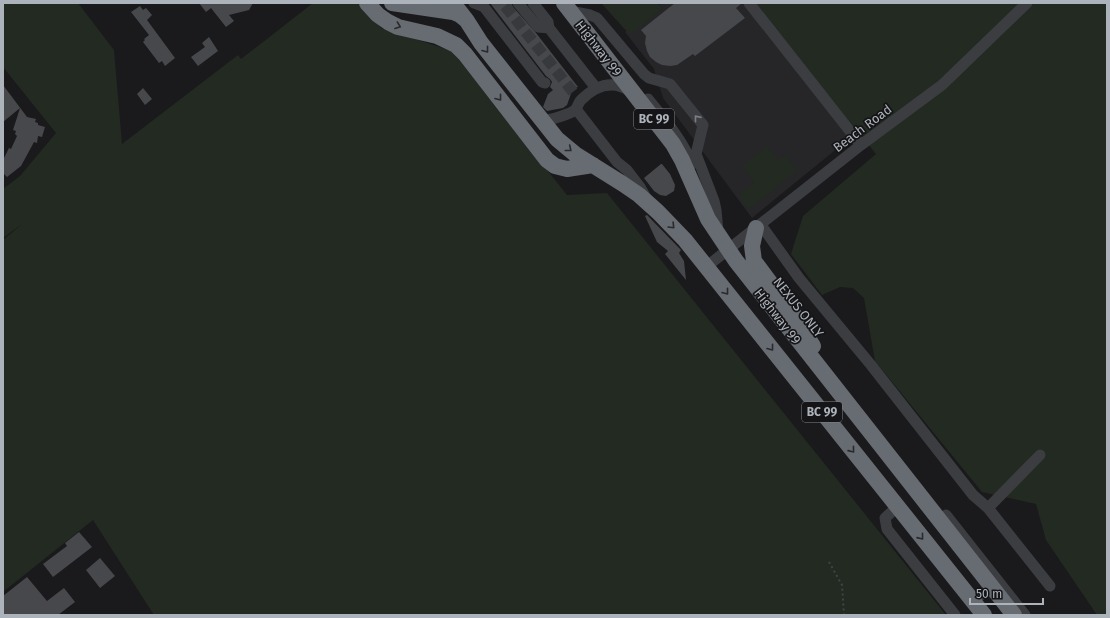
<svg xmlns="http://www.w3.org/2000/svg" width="1110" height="618" viewBox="0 0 1110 618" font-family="'Fira Sans',sans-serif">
  <rect width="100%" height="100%" fill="#1a1a1c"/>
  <path fill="#262629" d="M662,3H745L850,138L752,218L663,98L654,69L625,32Z"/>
  <path fill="#222a22" d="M3,3H78L114,50L122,144L238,55L241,59L313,3H361L381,28L452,51L567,195L607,193L946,615H154L93,520L3,592V240L22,224L3,238V189L20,176L56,133L3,67Z
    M595,3H657L663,8L630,35L602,4Z
    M754,3H1107V615H1097L1046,540L1036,504L982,492L875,361L864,298L853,288L840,287L822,295L791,254L803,216L876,154Z
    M767,146L778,160L785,155L797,170L749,209L738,195L754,182L742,166Z"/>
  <path fill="#47484c" d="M199,3H253L249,10L229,15L234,21L226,27L211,8L206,12Z
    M490,3H511L513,7L536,33L578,87L573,88L567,105L563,108L547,111L543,107L548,94L553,90L550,87L552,82L550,79L546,76Z
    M675,3H742L736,8L745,18L695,56L693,54L677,65L670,66L662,65L656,62L650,57L647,51L645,43L646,36L641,30Z
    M140,6L143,10L146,8L152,15L147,20L175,58L165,66L162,61L159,63L143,42L145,40L144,39L149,35L131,12Z
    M209,37L218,51L198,66L191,57L205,47L202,43Z
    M3,85L27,117L36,119L35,122L38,123V125L45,127L42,137L38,136L37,143L34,142L21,166L7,177L3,173V160L9,148L11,149L17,136L15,134L16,131L13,130L20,108L3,122Z
    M143,88L152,99L145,105L137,94Z
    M661,164H662L670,174L675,185L674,191L666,196L660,195L654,191L644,178Z
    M647,215L681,250L679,253L684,261L686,280L665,254L668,251L657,242L645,216Z
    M79,532L92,547L53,577L43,564L67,546L65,543Z
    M100,558L115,576L100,588L86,570Z
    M27,577L47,601L64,588L75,602L58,615H3V596Z"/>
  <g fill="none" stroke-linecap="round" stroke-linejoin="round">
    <path stroke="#37393c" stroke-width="11" stroke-dasharray="11 5.5" stroke-linecap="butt" d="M505,6L573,92"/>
    <path stroke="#414448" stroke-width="2" stroke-dasharray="2 3" stroke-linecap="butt" d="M829,562L842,585L844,615"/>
    <path stroke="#3b3d41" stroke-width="11" d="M474,3L484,7L542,82L545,83
      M518,3L538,27L549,28
      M533,3L548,22L549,28L596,88
      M749,3L861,145
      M570,11L590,15L597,18L644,74L649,78L670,84L703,125L696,154L714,201L716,210L718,232
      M648,99C665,120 682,139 692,164
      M576,109L617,162L627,170L640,187L646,198
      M539,118C542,119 542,120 545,120C550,120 571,114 575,110C578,107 578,103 581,100C596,85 613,79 631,92
      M761,225L799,278L871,365L973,495L988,508L1050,586
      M706,267L861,145L942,85L1027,3
      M897,507L885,518L887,529L955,615
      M988,508L1040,455
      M946,515L1025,615
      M973,601L992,586"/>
    <path stroke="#676b72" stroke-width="16" d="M367,3L378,15L388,22L398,27L437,36L456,45L465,54L547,160L555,166L567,169L593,165
      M392,3L453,12L460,15L465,19
      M453,3L467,21L481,43L557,139L575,154L623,184L639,195L658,212L685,240L984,615
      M564,3L673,144L682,160L708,219L736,261L1014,615
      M756,228L752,246L754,261L795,316L813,346"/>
  </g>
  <defs><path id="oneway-chevron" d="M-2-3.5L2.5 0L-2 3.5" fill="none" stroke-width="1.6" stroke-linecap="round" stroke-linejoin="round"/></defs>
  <g stroke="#2a2a2e">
    <use href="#oneway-chevron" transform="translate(398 26) rotate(20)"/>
    <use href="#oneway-chevron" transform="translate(486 50) rotate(52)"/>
    <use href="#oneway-chevron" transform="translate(499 98) rotate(52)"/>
    <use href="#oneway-chevron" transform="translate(569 149) rotate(39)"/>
    <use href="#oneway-chevron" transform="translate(672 226) rotate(46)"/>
    <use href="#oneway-chevron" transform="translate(726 292) rotate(52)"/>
    <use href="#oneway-chevron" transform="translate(771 348) rotate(52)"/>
    <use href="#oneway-chevron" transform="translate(852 450) rotate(51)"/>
    <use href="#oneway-chevron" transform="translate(921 537) rotate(51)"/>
  </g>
  <use stroke="#7a7e84" href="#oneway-chevron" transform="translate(697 118) rotate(-129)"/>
  <g text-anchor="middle" stroke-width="3.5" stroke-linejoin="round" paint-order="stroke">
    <g fill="#151517" stroke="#7f848a" stroke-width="1">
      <rect x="634" y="109" width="40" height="20" rx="3"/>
      <rect x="802" y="402" width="40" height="20" rx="3"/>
    </g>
    <g font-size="12" font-weight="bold" fill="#adb3bb">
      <text x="654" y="123">BC 99</text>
      <text x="822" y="416">BC 99</text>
    </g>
    <g font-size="13" fill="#adb3bb" stroke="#151517">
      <text transform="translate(599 48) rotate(52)" y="5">Highway 99</text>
      <text transform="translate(862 128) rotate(-37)" y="5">Beach Road</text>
      <text transform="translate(799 307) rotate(52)" y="5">NEXUS ONLY</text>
      <text transform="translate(778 316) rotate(52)" y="5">Highway 99</text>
    </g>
  </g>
  <rect width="1110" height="618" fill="none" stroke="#adb3bb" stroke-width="8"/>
  <path d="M970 598v6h73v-6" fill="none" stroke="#adb3bb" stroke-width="2"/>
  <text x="976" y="598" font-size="12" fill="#adb3bb" stroke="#151517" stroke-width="3" paint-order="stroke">50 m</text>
</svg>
